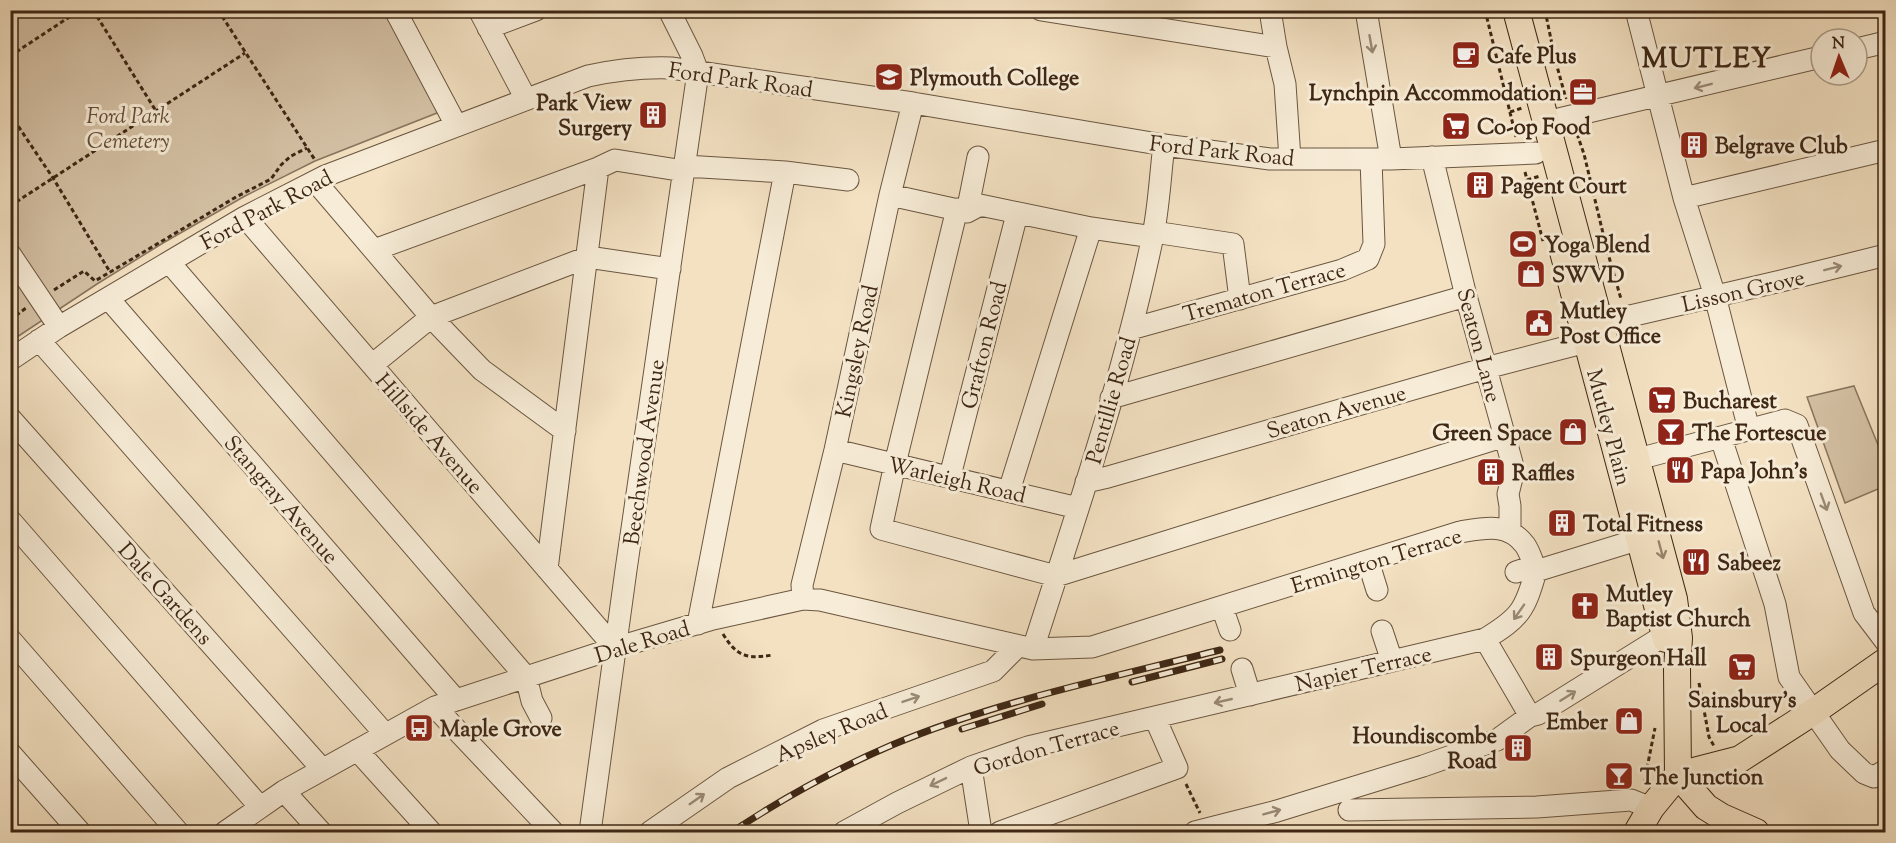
<svg xmlns="http://www.w3.org/2000/svg" width="1896" height="843" viewBox="0 0 1896 843" font-family="'Sorts Mill Goudy',serif">
  <rect width="100%" height="100%" fill="#f3e1c2"/>
  <filter id="stains"><feTurbulence type="fractalNoise" baseFrequency=".00333" numOctaves="4"/><feColorMatrix values="0 0 0 0 .2 0 0 0 0 .09 0 0 0 0 .02 0 0 0 .5 -.17"/></filter>
  <radialGradient id="worn" r=".72"><stop offset=".6" stop-color="#630" stop-opacity="0"/><stop offset="1" stop-color="#630" stop-opacity=".3"/></radialGradient>
  <path fill="#d4c1a5" stroke="#89745d" stroke-width="1.5" d="M11,11H387L442,111L315,161L245,196L163,243L97,284L11,341Z
    M1854,386L1885,462V486L1845,503L1807,397Z"/>
  <g fill="none" stroke-linecap="round" stroke-linejoin="round">
    <g stroke="#6b5640" stroke-width="23">
      <path id="minor" d="M395,10L456,125
        M479,10L526,99
        M1041,10L1276,47
        M1270,10L1276,47L1285,84L1290,159
        M1366,10L1391,159
        M1636,10L1684,198L1715,296L1749,430
        M488,28L536,10
        M1857,49L1886,42
        M1546,122L1821,57
        M1432,157L1466,296L1514,470L1508,494L1510,506V532
        M685,166L785,172L848,180
        M315,181L431,317L482,370L565,431
        M890,195L967,212L980,205L1091,228L1153,237
        M1684,198L1886,150
        M957,209L895,464L881,529L1056,576L1505,436
        M967,212L978,157
        M245,217L615,648
        M1154,232L1233,244L1240,299
        M374,250L598,168L615,160L684,171
        M10,254L59,327
        M169,262L526,677L532,701L541,718
        M108,298L456,700
        M1600,323L1781,281L1886,255
        M1131,329L1342,270L1368,259L1374,244L1371,159
        M39,340L385,734
        M10,360L59,327L169,262L245,217L325,176L588,76C616,70 643,67 671,68L913,103L1164,145L1270,159H1391L1536,153
        M372,365L431,317L588,257L670,269
        M1111,398L1466,296
        M10,418L322,769
        M1721,438L1775,604L1789,677L1840,750L1864,773L1874,777L1886,770
        M835,450L1078,508
        M1638,459L1785,420L1797,425L1864,613L1886,642
        M950,476L1017,214
        M1086,482L1108,477L1486,368L1586,342
        M1009,491L1091,228
        M10,520L260,807
        M1368,561L1377,590
        M547,569L598,168
        M1536,571L1640,539
        M1516,572L1534,566
        M803,599L802,585L835,450L890,195L913,103
        M1222,607L1230,630
        M698,624L785,172
        M1382,631L1392,661
        M10,639L178,832
        M1485,639L1530,716
        M1033,649C1076,514 1123,379 1152,240C1159,209 1160,176 1164,145
        M1242,669L1250,695
        M435,707L553,832
        M357,750L431,832
        M10,753L80,832
        M971,767L981,832
        M284,791L321,832
        M1349,810L1537,807L1631,800L1651,808
        M225,832L284,791L435,707L615,648L713,619L803,599L820,600L1033,649L1092,647L1460,532C1484,528 1508,522 1525,545C1530,552 1533,563 1536,571
        M590,832L626,570L698,72L692,56L669,10
        M650,832L728,778L823,730L993,671L1017,647
        M844,832L897,803L971,767L1028,747L1485,639C1520,618 1525,610 1536,571
        M1000,832L1177,768L1155,718
        M1195,832L1277,811L1423,766L1497,740L1530,716L1538,714L1665,635"/>
    </g>
    <g stroke="#3e2715" stroke-width="28">
      <path id="major" d="M1516,10L1674,599L1679,638L1677,669L1678,775
        M1562,248L1666,639
        M1678,775L1740,759L1813,712L1886,661
        M1678,775L1706,807L1722,817L1756,832
        M1637,832L1651,808L1678,775"/>
    </g>
    <path stroke="#3e2715" stroke-width="3" stroke-dasharray="4.5 3" stroke-linecap="butt" d="M93,10L156,111
      M218,10L315,160
      M1485,10L1516,137
      M1545,10L1555,59L1566,99
      M10,56L80,10
      M1510,112L1522,108
      M10,114L53,178L110,272
      M1577,134L1584,154L1607,250L1621,299
      M1525,172L1543,241
      M1527,180L1540,176
      M10,206L245,53
      M54,290L84,271L95,281L236,197L271,179L281,165L291,156L307,148
      M10,320L26,308
      M723,634C737,657 747,659 773,655
      M1699,683L1709,737L1714,746
      M1644,783L1655,728
      M1186,784L1200,813"/>
    <use href="#minor" stroke="#f7ecd7" stroke-width="21"/>
    <use href="#major" stroke="#f3e1c2" stroke-width="26"/>
    <g stroke="#3e2715" stroke-width="7">
      <path id="rail" d="M1132,682L1222,659
        M962,729L1042,704
        M732,832C783,798 836,769 892,745C997,701 1110,678 1220,650"/>
    </g>
    <use href="#rail" stroke="#f7ecd7" stroke-width="4.5" stroke-dasharray="14" stroke-linecap="butt"/>
  </g>
  <defs><path id="oneway-shaft" d="M-6 0H5M1.5-3L5.5 0L1.5 3" fill="none" stroke-width="1.6" stroke-linecap="round" stroke-linejoin="round" transform="scale(1.5)"/></defs>
  <g stroke="#9a8a76">
    <use href="#oneway-shaft" transform="translate(1371 44) rotate(80)"/>
    <use href="#oneway-shaft" transform="translate(1703 86) rotate(166)"/>
    <use href="#oneway-shaft" transform="translate(1833 268) rotate(-14)"/>
    <use href="#oneway-shaft" transform="translate(1824 502) rotate(70)"/>
    <use href="#oneway-shaft" transform="translate(1519 612) rotate(125)"/>
    <use href="#oneway-shaft" transform="translate(1568 696) rotate(-32)"/>
    <use href="#oneway-shaft" transform="translate(911 699) rotate(-19)"/>
    <use href="#oneway-shaft" transform="translate(1223 701) rotate(167)"/>
    <use href="#oneway-shaft" transform="translate(938 782) rotate(154)"/>
    <use href="#oneway-shaft" transform="translate(697 799) rotate(-35)"/>
    <use href="#oneway-shaft" transform="translate(1272 812) rotate(-15)"/>
  </g>
  <use stroke="#98846c" href="#oneway-shaft" transform="translate(1661 550) rotate(75)"/>
  <defs>
    <g id="cafe-square" transform="scale(1.5)"><rect x="-9" y="-9" width="18" height="18" rx="4" fill="#8f2418" stroke="#f7ecd7"/><path d="M-5.5-4.5H6V0H3Q3 3.5 0 3.5H-2.5Q-5.5 3.5-5.5 0ZM3-3.2v2h1.7v-2ZM-6 4.5H4V6H-6Z" fill="#fff"/></g>
    <g id="school-square" transform="scale(1.5)"><rect x="-9" y="-9" width="18" height="18" rx="4" fill="#8f2418" stroke="#f7ecd7"/><path d="M0-5L7-2L0 1L-7-2ZM-4 1L0 2.5L4 1V4Q0 6-4 4Z" fill="#fff"/></g>
    <g id="office-square" transform="scale(1.5)"><rect x="-9" y="-9" width="18" height="18" rx="4" fill="#8f2418" stroke="#f7ecd7"/><path d="M-6-3h4V-5.5h4V-3h4V5H-6ZM-1-4.5V-3h2v-1.5ZM-6 0V1H6V0Z" fill="#fff"/></g>
    <g id="building-square" transform="scale(1.5)"><rect x="-9" y="-9" width="18" height="18" rx="4" fill="#8f2418" stroke="#f7ecd7"/><path d="M-4-6H4V6H1V3H-1V6H-4ZM-2.5-4.3h1.7v1.8h-1.7ZM.8-4.3h1.7v1.8H.8ZM-2.5-1h1.7V.8h-1.7ZM.8-1h1.7V.8H.8Z" fill="#fff"/></g>
    <g id="supermarket-square" transform="scale(1.5)"><rect x="-9" y="-9" width="18" height="18" rx="4" fill="#8f2418" stroke="#f7ecd7"/><path d="M-6-5.5h2.5l.6 2H6L4.5 2H-2.5L-4.4-4H-6ZM-1.5 3.2a1.3 1.3 0 1 0 .1 0ZM3 3.2a1.3 1.3 0 1 0 .1 0Z" fill="#fff"/></g>
    <g id="stadium-square" transform="scale(1.5)"><rect x="-9" y="-9" width="18" height="18" rx="4" fill="#8f2418" stroke="#f7ecd7"/><path d="M0-5a6.5 5 0 1 0 0 10a6.5 5 0 1 0 0-10ZM-3.5-1.8h7v3.6h-7Z" fill="#fff"/></g>
    <g id="shop-square" transform="scale(1.5)"><rect x="-9" y="-9" width="18" height="18" rx="4" fill="#8f2418" stroke="#f7ecd7"/><path d="M-5-2.5h2.3a2.7 3.5 0 0 1 5.4 0H5L5.5 6h-11ZM-1.5-2.5h3a1.5 2.3 0 0 0-3 0Z" fill="#fff"/></g>
    <g id="civic-square" transform="scale(1.5)"><rect x="-9" y="-9" width="18" height="18" rx="4" fill="#8f2418" stroke="#f7ecd7"/><path d="M-.6-6.5H3V-4.5H.6V-3L4-1V1h2V6H-6V1h2V-1L-.6-3ZM-1.2 2.5V6h2.4V2.5Z" fill="#fff"/></g>
    <g id="bar-square" transform="scale(1.5)"><rect x="-9" y="-9" width="18" height="18" rx="4" fill="#8f2418" stroke="#f7ecd7"/><path d="M-6-5H6L.8 .8V4.5H3.5V6h-7V4.5H-.8V.8Z" fill="#fff"/></g>
    <g id="restaurant-square" transform="scale(1.5)"><rect x="-9" y="-9" width="18" height="18" rx="4" fill="#8f2418" stroke="#f7ecd7"/><path d="M-5-6h1v4h1v-4h1v4h1v-4h1v5L-1.5 .5V6h-2V.5L-5-1ZM5-6V6H3V1.5H1.5Q1.5-4 5-6Z" fill="#fff"/></g>
    <g id="church-square" transform="scale(1.5)"><rect x="-9" y="-9" width="18" height="18" rx="4" fill="#8f2418" stroke="#f7ecd7"/><path d="M-1.2-6h2.4v3.5h3.3v2.4h-3.3V6h-2.4V-.1h-3.3v-2.4h3.3Z" fill="#fff"/></g>
    <g id="bus-square" transform="scale(1.5)"><rect x="-9" y="-9" width="18" height="18" rx="4" fill="#8f2418" stroke="#f7ecd7"/><path d="M-5-6H5V4H4V6H2V4H-2V6H-4V4H-5ZM-3.5-4V0h7V-4ZM-3.5 1.2v1.5H-2V1.2ZM2 1.2v1.5H3.5V1.2Z" fill="#fff"/></g>
  </defs>
  <g fill-rule="evenodd">
    <use href="#cafe-square" x="1466" y="55"/>
    <use href="#school-square" x="889" y="77"/>
    <use href="#office-square" x="1583" y="92"/>
    <use href="#building-square" x="653" y="115"/>
    <use href="#supermarket-square" x="1456" y="126"/>
    <use href="#building-square" x="1694" y="145"/>
    <use href="#building-square" x="1480" y="185"/>
    <use href="#stadium-square" x="1523" y="244"/>
    <use href="#shop-square" x="1531" y="274"/>
    <use href="#civic-square" x="1539" y="323"/>
    <use href="#supermarket-square" x="1662" y="400"/>
    <use href="#shop-square" x="1573" y="432"/>
    <use href="#bar-square" x="1671" y="432"/>
    <use href="#restaurant-square" x="1680" y="470"/>
    <use href="#building-square" x="1491" y="472"/>
    <use href="#building-square" x="1562" y="523"/>
    <use href="#restaurant-square" x="1696" y="562"/>
    <use href="#church-square" x="1585" y="606"/>
    <use href="#building-square" x="1549" y="657"/>
    <use href="#supermarket-square" x="1742" y="667"/>
    <use href="#shop-square" x="1629" y="721"/>
    <use href="#bus-square" x="419" y="728"/>
    <use href="#building-square" x="1518" y="748"/>
    <use href="#bar-square" x="1619" y="776"/>
  </g>
  <g text-anchor="middle" stroke-width="6" stroke-linejoin="round" paint-order="stroke">
    <g font-size="22" font-weight="bold" fill="#3e2715" stroke="#f7ecd7" text-anchor="start">
      <text x="1487" y="63">Cafe Plus</text>
      <text x="910" y="85">Plymouth College</text>
      <text x="1562" y="100" text-anchor="end">Lynchpin Accommodation</text>
      <text x="632" y="110" text-anchor="end">Park View<tspan x="632" dy="25">Surgery</tspan></text>
      <text x="1477" y="134">Co-op Food</text>
      <text x="1715" y="153">Belgrave Club</text>
      <text x="1501" y="193">Pagent Court</text>
      <text x="1544" y="252">Yoga Blend</text>
      <text x="1552" y="282">SWVD</text>
      <text x="1560" y="318">Mutley<tspan x="1560" dy="25">Post Office</tspan></text>
      <text x="1683" y="408">Bucharest</text>
      <text x="1552" y="440" text-anchor="end">Green Space</text>
      <text x="1692" y="440">The Fortescue</text>
      <text x="1701" y="478">Papa John's</text>
      <text x="1512" y="480">Raffles</text>
      <text x="1583" y="531">Total Fitness</text>
      <text x="1717" y="570">Sabeez</text>
      <text x="1606" y="601">Mutley<tspan x="1606" dy="25">Baptist Church</tspan></text>
      <text x="1570" y="665">Spurgeon Hall</text>
      <text x="1742" y="707" text-anchor="middle">Sainsbury's<tspan x="1742" dy="25">Local</tspan></text>
      <text x="1608" y="729" text-anchor="end">Ember</text>
      <text x="440" y="736">Maple Grove</text>
      <text x="1497" y="743" text-anchor="end">Houndiscombe<tspan x="1497" dy="25">Road</tspan></text>
      <text x="1640" y="784">The Junction</text>
    </g>
    <g font-size="22" fill="#3e2715" stroke="#f7ecd7">
      <text transform="translate(741 79) rotate(8)" y="8">Ford Park Road</text>
      <text transform="translate(1222 150) rotate(6)" y="8">Ford Park Road</text>
      <text transform="translate(266 209) rotate(-28)" y="8">Ford Park Road</text>
      <text transform="translate(1743 290) rotate(-13)" y="8">Lisson Grove</text>
      <text transform="translate(1264 291) rotate(-16)" y="8">Trematon Terrace</text>
      <text transform="translate(983 345) rotate(-76)" y="8">Grafton Road</text>
      <text transform="translate(1480 345) rotate(75)" y="8">Seaton Lane</text>
      <text transform="translate(856 351) rotate(-78)" y="8">Kingsley Road</text>
      <text transform="translate(1110 400) rotate(-74)" y="8">Pentillie Road</text>
      <text transform="translate(1336 411) rotate(-16)" y="8">Seaton Avenue</text>
      <text transform="translate(1610 427) rotate(75)" y="8">Mutley Plain</text>
      <text transform="translate(430 433) rotate(49)" y="8">Hillside Avenue</text>
      <text transform="translate(643 452) rotate(-82)" y="8">Beechwood Avenue</text>
      <text transform="translate(957 479) rotate(13)" y="8">Warleigh Road</text>
      <text transform="translate(282 499) rotate(49)" y="8">Stangray Avenue</text>
      <text transform="translate(1376 560) rotate(-17)" y="8">Ermington Terrace</text>
      <text transform="translate(166 593) rotate(48)" y="8">Dale Gardens</text>
      <text transform="translate(642 641) rotate(-17)" y="8">Dale Road</text>
      <text transform="translate(1363 668) rotate(-13)" y="8">Napier Terrace</text>
      <text transform="translate(831 732) rotate(-23)" y="8">Apsley Road</text>
      <text transform="translate(1046 747) rotate(-16)" y="8">Gordon Terrace</text>
    </g>
    <g font-size="22" font-style="italic" fill="#644e39" stroke="#f7ecd7">
      <text x="128" y="123">Ford Park<tspan x="128" dy="25">Cemetery</tspan></text>
    </g>
    <g font-size="28" font-weight="bold" letter-spacing="1.5" fill="#3e2715" stroke="#f7ecd7">
      <text x="1707" y="67">MUTLEY</text>
    </g>
  </g>
  <rect width="1896" height="843" fill="none" stroke="#f3e1c2" stroke-width="36"/>
  <rect x="12" y="12" width="1872" height="819" fill="none" stroke="#3e2715" stroke-width="3"/>
  <rect x="18" y="18" width="1860" height="807" fill="none" stroke="#3e2715" stroke-width="1.5"/>
  <g transform="translate(1839 57) rotate(358)"><circle r="28" fill="#f7ecd7" stroke="#ad9d89" stroke-width="1.5"/>
  <path d="M0-4.5L10 22L0 15L-10 22Z" fill="#8f2418"/>
  <text y="-9" font-size="16" font-weight="bold" text-anchor="middle" fill="#3e2715">N</text>
  </g>
  <rect width="100%" height="100%" filter="url(#stains)"/>
  <rect width="100%" height="100%" fill="url(#worn)"/>
</svg>
